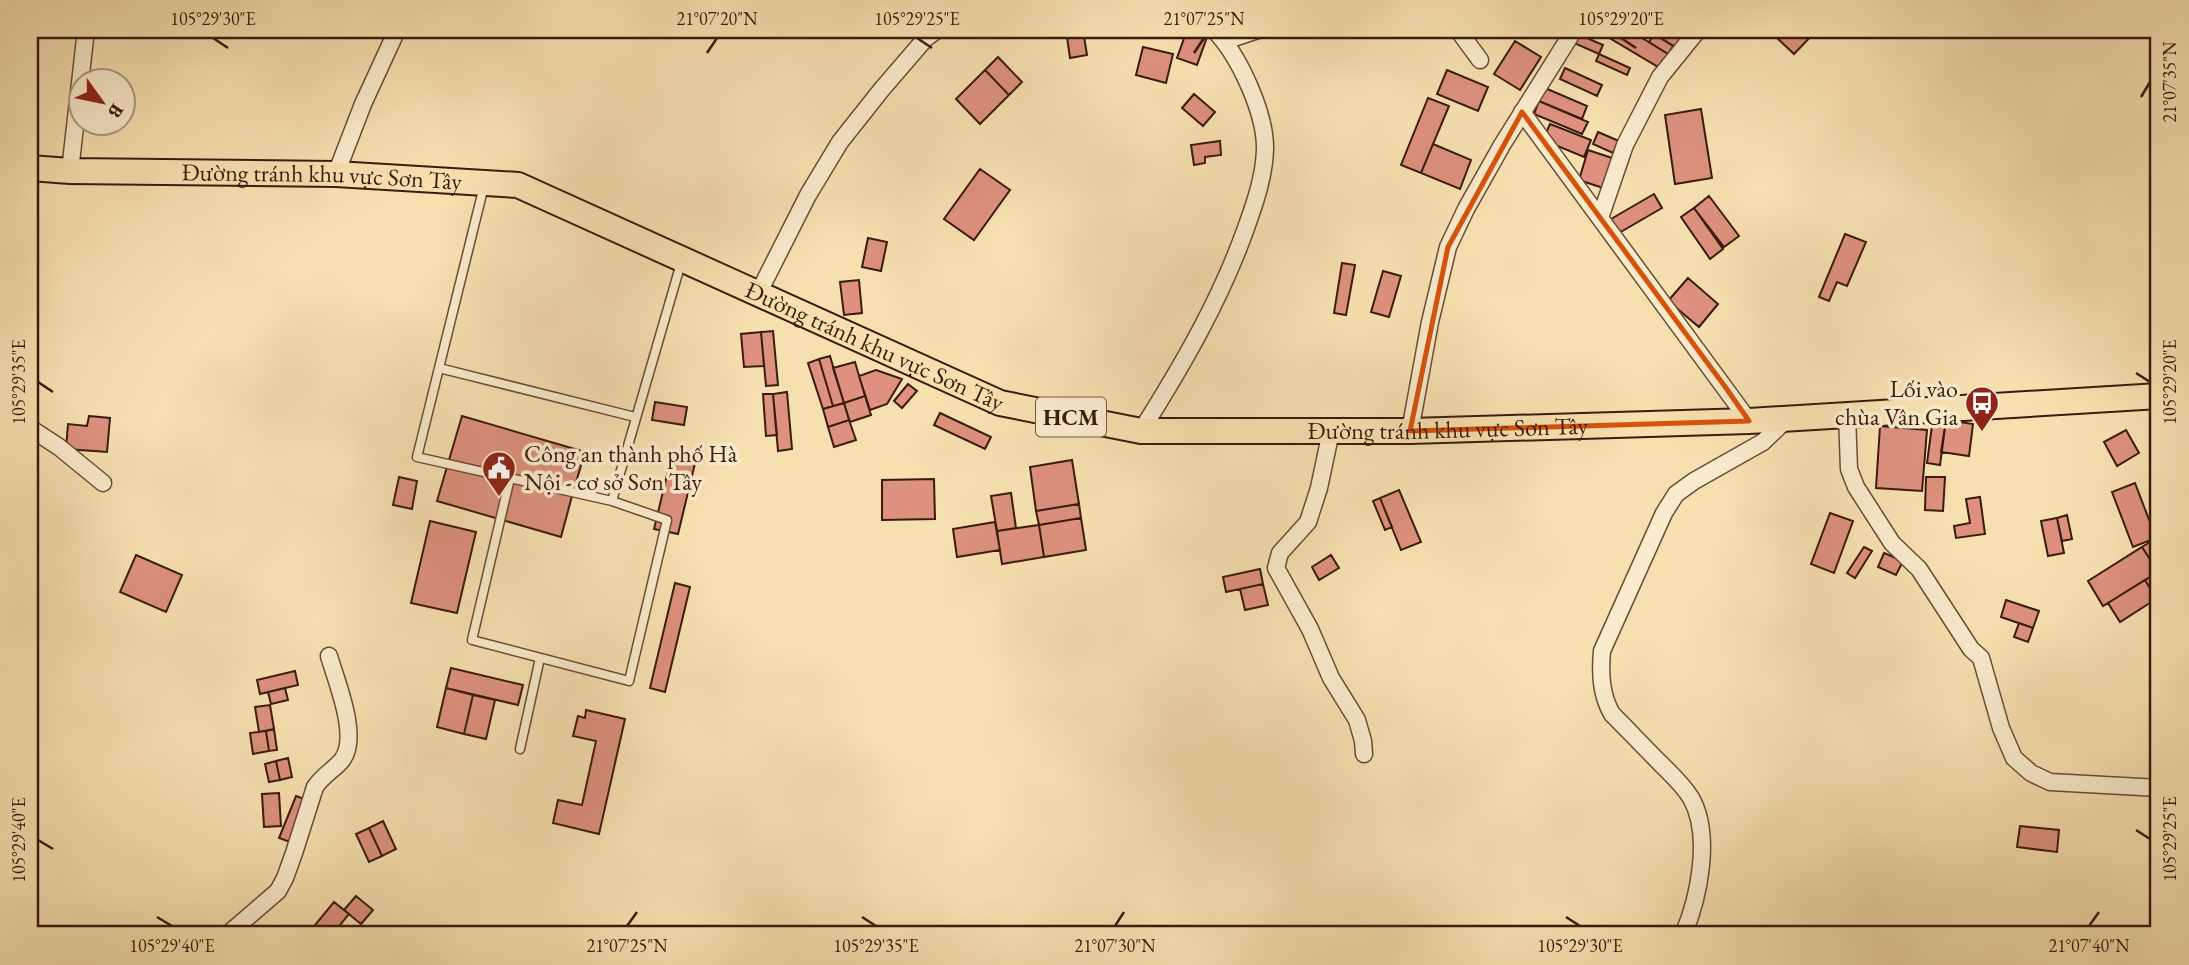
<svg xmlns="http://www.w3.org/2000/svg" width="2189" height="965" viewBox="0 0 2189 965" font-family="'EB Garamond',serif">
  <rect width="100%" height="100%" fill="#f7e0b0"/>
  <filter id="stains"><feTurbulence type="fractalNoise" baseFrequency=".00286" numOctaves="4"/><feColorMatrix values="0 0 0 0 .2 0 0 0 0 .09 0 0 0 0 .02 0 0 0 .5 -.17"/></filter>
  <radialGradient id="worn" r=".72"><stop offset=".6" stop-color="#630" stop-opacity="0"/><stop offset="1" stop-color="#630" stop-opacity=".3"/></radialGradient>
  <path fill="#dd917e" stroke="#3a1b0c" stroke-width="2" d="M1066,30H1083L1087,55L1070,58Z
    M1187,30L1207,37L1197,65L1177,58Z
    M1596,30H1629L1668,54L1660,68Z
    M1666,30H1688L1677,48L1661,38Z
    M1785,30H1817L1794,54L1777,38Z
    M1578,34L1603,45L1599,54L1574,43Z
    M1654,34L1673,46L1668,54L1649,42Z
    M1515,41L1541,57L1520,90L1494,74Z
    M1143,47L1173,54L1166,83L1136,75Z
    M1599,54L1630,68L1627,75L1596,61Z
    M998,57L1022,82L1009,95L985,70Z
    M1565,68L1602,85L1597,96L1560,79Z
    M985,70L1009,95L980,124L956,99Z
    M1447,70L1488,87L1478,111L1437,94Z
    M1545,88L1587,106L1582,119L1539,101Z
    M1194,94L1215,112L1203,126L1182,108Z
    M1428,98L1449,106L1421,173L1401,165Z
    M1539,101L1588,122L1582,134L1534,114Z
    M1701,109L1712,178L1675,184L1665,115Z
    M1550,124L1591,140L1584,157L1543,140Z
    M1598,132L1619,141L1613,153L1593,144Z
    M1220,141L1221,155L1205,157V163L1194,165L1191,145Z
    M1433,144L1471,160L1460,189L1421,173Z
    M1588,150L1612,158L1603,188L1579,180Z
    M980,169L1010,190L974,240L944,219Z
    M1654,194L1662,208L1619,233L1611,219Z
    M1709,196L1739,236L1724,247L1694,208Z
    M1694,208L1723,249L1710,259L1681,217Z
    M1845,234L1866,242L1847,286L1837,282L1829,301L1819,297Z
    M868,238L887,242L881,271L862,267Z
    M1342,263L1355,265L1346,315L1334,313Z
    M1383,271L1401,276L1389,317L1371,312Z
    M1688,278L1718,304L1699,327L1668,301Z
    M859,280L862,313L844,315L840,282Z
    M773,331L778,385L766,386L761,332Z
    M761,332L764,366L744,367L741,334Z
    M830,356L844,403L833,406L819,359Z
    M819,359L833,406L823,409L808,363Z
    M855,362L865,396L844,403L833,368Z
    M876,370L902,379L887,404L870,410L859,376Z
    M908,384L917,391L902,408L894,401Z
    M787,392L792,449L778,451L773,394Z
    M763,394H773L777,435L766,436Z
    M865,396L871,415L850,422L844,403Z
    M655,402L687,407L684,425L652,420Z
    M844,403L849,420L828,427L823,409Z
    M940,413L991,437L985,449L934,425Z
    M89,416L110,418L107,452L66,449L68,424L87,426Z
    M462,416L585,452L572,496L449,460Z
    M1933,418L1946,420L1940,465L1927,463Z
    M849,420L856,440L834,447L828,427Z
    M1946,420L1973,424L1969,456L1941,452Z
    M1880,426L1927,430L1922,491L1876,488Z
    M2126,430L2139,453L2117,466L2104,442Z
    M673,450L697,455L678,534L654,529Z
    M449,460L572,496L561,537L437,501Z
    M1072,460L1079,504L1036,511L1030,467Z
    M399,477L417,481L412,509L393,505Z
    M1926,477H1945L1943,511L1925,510Z
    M934,479L935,519L882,520V480Z
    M2135,483L2156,538L2133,547L2112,492Z
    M1399,490L1421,542L1401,550L1380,498Z
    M1011,493L1016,528L997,531L991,496Z
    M1980,497L1985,534L1956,538L1954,526L1970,523L1966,499Z
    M1380,498L1392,527L1385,530L1373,501Z
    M1079,504L1081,518L1039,525L1036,511Z
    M1830,513L1853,521L1834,573L1811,564Z
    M2067,515L2072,539L2062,541L2057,518Z
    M1081,518L1086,550L1044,557L1039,525Z
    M2057,518L2064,553L2048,556L2041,521Z
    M430,521L476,532L457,613L411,603Z
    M995,522L1000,550L957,557L953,529Z
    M1039,525L1044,557L1002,564L997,531Z
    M2155,539L2159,545V571L2158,572L2142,547Z
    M1864,547L1872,551L1855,578L1847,573Z
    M2142,547L2158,572L2103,606L2088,581Z
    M1884,553L1903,561L1896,575L1878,567Z
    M136,555L182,575L166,612L120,592Z
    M1331,555L1339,568L1319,580L1312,567Z
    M1260,569L1263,584L1226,592L1223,577Z
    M2159,571V597L2156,599L2145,580Z
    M2145,580L2156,599L2120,622L2108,603Z
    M675,583L690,587L665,692L650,688Z
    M1263,584L1268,605L1245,610L1240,589Z
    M2006,600L2039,611L2033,628L2001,617Z
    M2019,623L2033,628L2028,642L2014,637Z
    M451,668L523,685L518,705L446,688Z
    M295,671L298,685L260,694L257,680Z
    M285,688L288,700L271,704L268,692Z
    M446,688L473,695L464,734L437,727Z
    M473,695L495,700L486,739L464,734Z
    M270,705L274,729L259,732L255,707Z
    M586,710L625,719L599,834L553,823L558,800L582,805L596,741L573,736L578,716L585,718Z
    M274,729L277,750L269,751L266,731Z
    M266,731L269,751L253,754L250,733Z
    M288,758L292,777L280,780L276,761Z
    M276,761L280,780L269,782L265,764Z
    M279,793L281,826L264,827L262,794Z
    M296,796L307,800L290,842L279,838Z
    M383,821L396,849L382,856L369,828Z
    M2020,826L2059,830L2057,852L2017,847Z
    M369,828L382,856L369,862L356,834Z
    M356,896L373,910L361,924L344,910Z
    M334,902L349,914L332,935H327L315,925Z"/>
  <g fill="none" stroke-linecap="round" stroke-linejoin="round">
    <g stroke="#694c35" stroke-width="11">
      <path id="service" d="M484,186L417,457L612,501L667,520L629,681L472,640L510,478
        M439,368L635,417
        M612,501L681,263
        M520,749L540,658"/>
    </g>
    <g stroke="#694c35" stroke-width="19">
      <path id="minor" d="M1458,30L1480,60
        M1225,41L1258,30
        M1522,112L1749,421
        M70,171L86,30
        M336,174L363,104L397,30
        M1600,218L1625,145L1660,77L1698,30
        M758,294L808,195L840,142L882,89L926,38L937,30
        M1847,415L1849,469L1856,487L1892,543L1919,569L1971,649L1981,658L2001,728L2014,758L2031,773L2050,782L2159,788
        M30,428L59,447L103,483
        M1141,431C1182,366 1220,301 1246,228C1255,203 1264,177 1265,150C1266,114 1239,55 1214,30
        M1331,431L1319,488L1308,522L1280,553L1276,568L1310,629L1331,678L1357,720L1363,741L1364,754
        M1410,431L1430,322L1448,247L1466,209L1502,145L1574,30
        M227,935L278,891L285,878L294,853L315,787C324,774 334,770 342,760C360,737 336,681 329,656
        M1683,935C1699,898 1712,835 1691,798C1683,785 1672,775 1662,765C1645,748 1629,731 1612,714C1601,695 1600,674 1602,651L1664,513L1676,494L1694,481L1763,442L1787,419"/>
    </g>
    <g stroke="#3a1b0c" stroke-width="28">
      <g id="trunk">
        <path id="s1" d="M30,168L70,171L336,174L518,185L1000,403L1141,431H1410L1749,421L2159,396"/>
      </g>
    </g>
    <use href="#service" stroke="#faebcc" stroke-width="8"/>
    <use href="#minor" stroke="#faebcc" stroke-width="16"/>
    <use href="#trunk" stroke="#f7e0b0" stroke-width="24"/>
  </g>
  <path fill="none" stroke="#d7530c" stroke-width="5" stroke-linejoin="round" d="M1522,112L1726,388L1749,421L1410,431L1448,247Z"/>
  <path fill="none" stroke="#3a1b0c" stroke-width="2.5" d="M213,38L228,48M917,38L932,48M1621,38L1636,48M707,53L717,38M1194,53L1204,38M2141,97L2150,82M2136,373L2150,382M38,382L53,392M2136,830L2150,839M38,840L53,849M157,917L172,926M862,917L876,926M1566,917L1580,926M627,926L637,912M1115,926L1124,912M2089,926L2099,912"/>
  <defs>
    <g id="bus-pin" transform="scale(1.75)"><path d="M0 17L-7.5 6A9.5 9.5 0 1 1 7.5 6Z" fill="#8f2418" stroke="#faebcc"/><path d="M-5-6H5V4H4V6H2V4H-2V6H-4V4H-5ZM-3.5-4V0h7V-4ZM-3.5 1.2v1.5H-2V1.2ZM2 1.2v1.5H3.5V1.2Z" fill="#fff"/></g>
    <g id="civic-pin" transform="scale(1.75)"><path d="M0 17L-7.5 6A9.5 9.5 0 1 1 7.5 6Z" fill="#8f2418" stroke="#faebcc"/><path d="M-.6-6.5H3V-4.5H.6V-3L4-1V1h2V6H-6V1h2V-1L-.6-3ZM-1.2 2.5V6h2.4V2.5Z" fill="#fff"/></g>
  </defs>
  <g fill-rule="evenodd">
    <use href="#bus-pin" x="1982" y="403"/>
    <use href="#civic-pin" x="499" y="468"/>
  </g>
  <g text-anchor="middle" stroke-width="7" stroke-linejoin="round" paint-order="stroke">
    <rect fill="#faebcc" stroke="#745946" stroke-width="2" x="1036" y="397.5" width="70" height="39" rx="5"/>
    <g font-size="23" font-weight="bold" fill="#3a1b0c">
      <text x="1071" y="425">HCM</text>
    </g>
    <g font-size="24" fill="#3a1b0c" stroke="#faebcc">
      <text dy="8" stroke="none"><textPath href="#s1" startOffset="292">Đường tránh khu vực Sơn Tây</textPath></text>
      <text dy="8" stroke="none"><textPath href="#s1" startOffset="880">Đường tránh khu vực Sơn Tây</textPath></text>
      <text dy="8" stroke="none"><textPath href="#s1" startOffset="1468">Đường tránh khu vực Sơn Tây</textPath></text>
    </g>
    <g font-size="24" fill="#3a1b0c" stroke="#faebcc" text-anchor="end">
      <text x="1958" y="397">Lối vào<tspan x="1958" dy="28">chùa Vân Gia</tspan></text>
      <text x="524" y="462" text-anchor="start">Công an thành phố Hà<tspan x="524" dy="28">Nội - cơ sở Sơn Tây</tspan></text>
    </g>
  </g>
  <rect width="2189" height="965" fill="none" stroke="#f7e0b0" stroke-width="77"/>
  <g transform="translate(102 102) rotate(123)"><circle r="33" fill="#faebcc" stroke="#ad987f" stroke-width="2"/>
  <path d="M0-5L12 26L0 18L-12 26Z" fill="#8f2418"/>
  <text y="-10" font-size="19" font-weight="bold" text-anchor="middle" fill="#3a1b0c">B</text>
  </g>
  <rect x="38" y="38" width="2112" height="888" fill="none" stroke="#3a1b0c" stroke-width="2.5"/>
  <g font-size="18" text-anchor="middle" fill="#3a1b0c">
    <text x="213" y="25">105°29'30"E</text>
    <text x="717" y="25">21°07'20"N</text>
    <text x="917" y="25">105°29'25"E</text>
    <text x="1204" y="25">21°07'25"N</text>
    <text x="1621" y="25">105°29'20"E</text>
    <text transform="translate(2170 82) rotate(-90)" y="6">21°07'35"N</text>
    <text transform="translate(2170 382) rotate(-90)" y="6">105°29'20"E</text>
    <text transform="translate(19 382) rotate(-90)" y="6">105°29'35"E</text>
    <text transform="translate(2170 839) rotate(-90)" y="6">105°29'25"E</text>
    <text transform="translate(19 840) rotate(-90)" y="6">105°29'40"E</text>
    <text x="172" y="952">105°29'40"E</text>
    <text x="627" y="952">21°07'25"N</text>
    <text x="876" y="952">105°29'35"E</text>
    <text x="1115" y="952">21°07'30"N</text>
    <text x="1580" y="952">105°29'30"E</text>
    <text x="2089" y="952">21°07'40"N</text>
  </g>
  <rect width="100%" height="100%" filter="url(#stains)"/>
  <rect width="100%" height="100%" fill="url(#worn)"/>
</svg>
